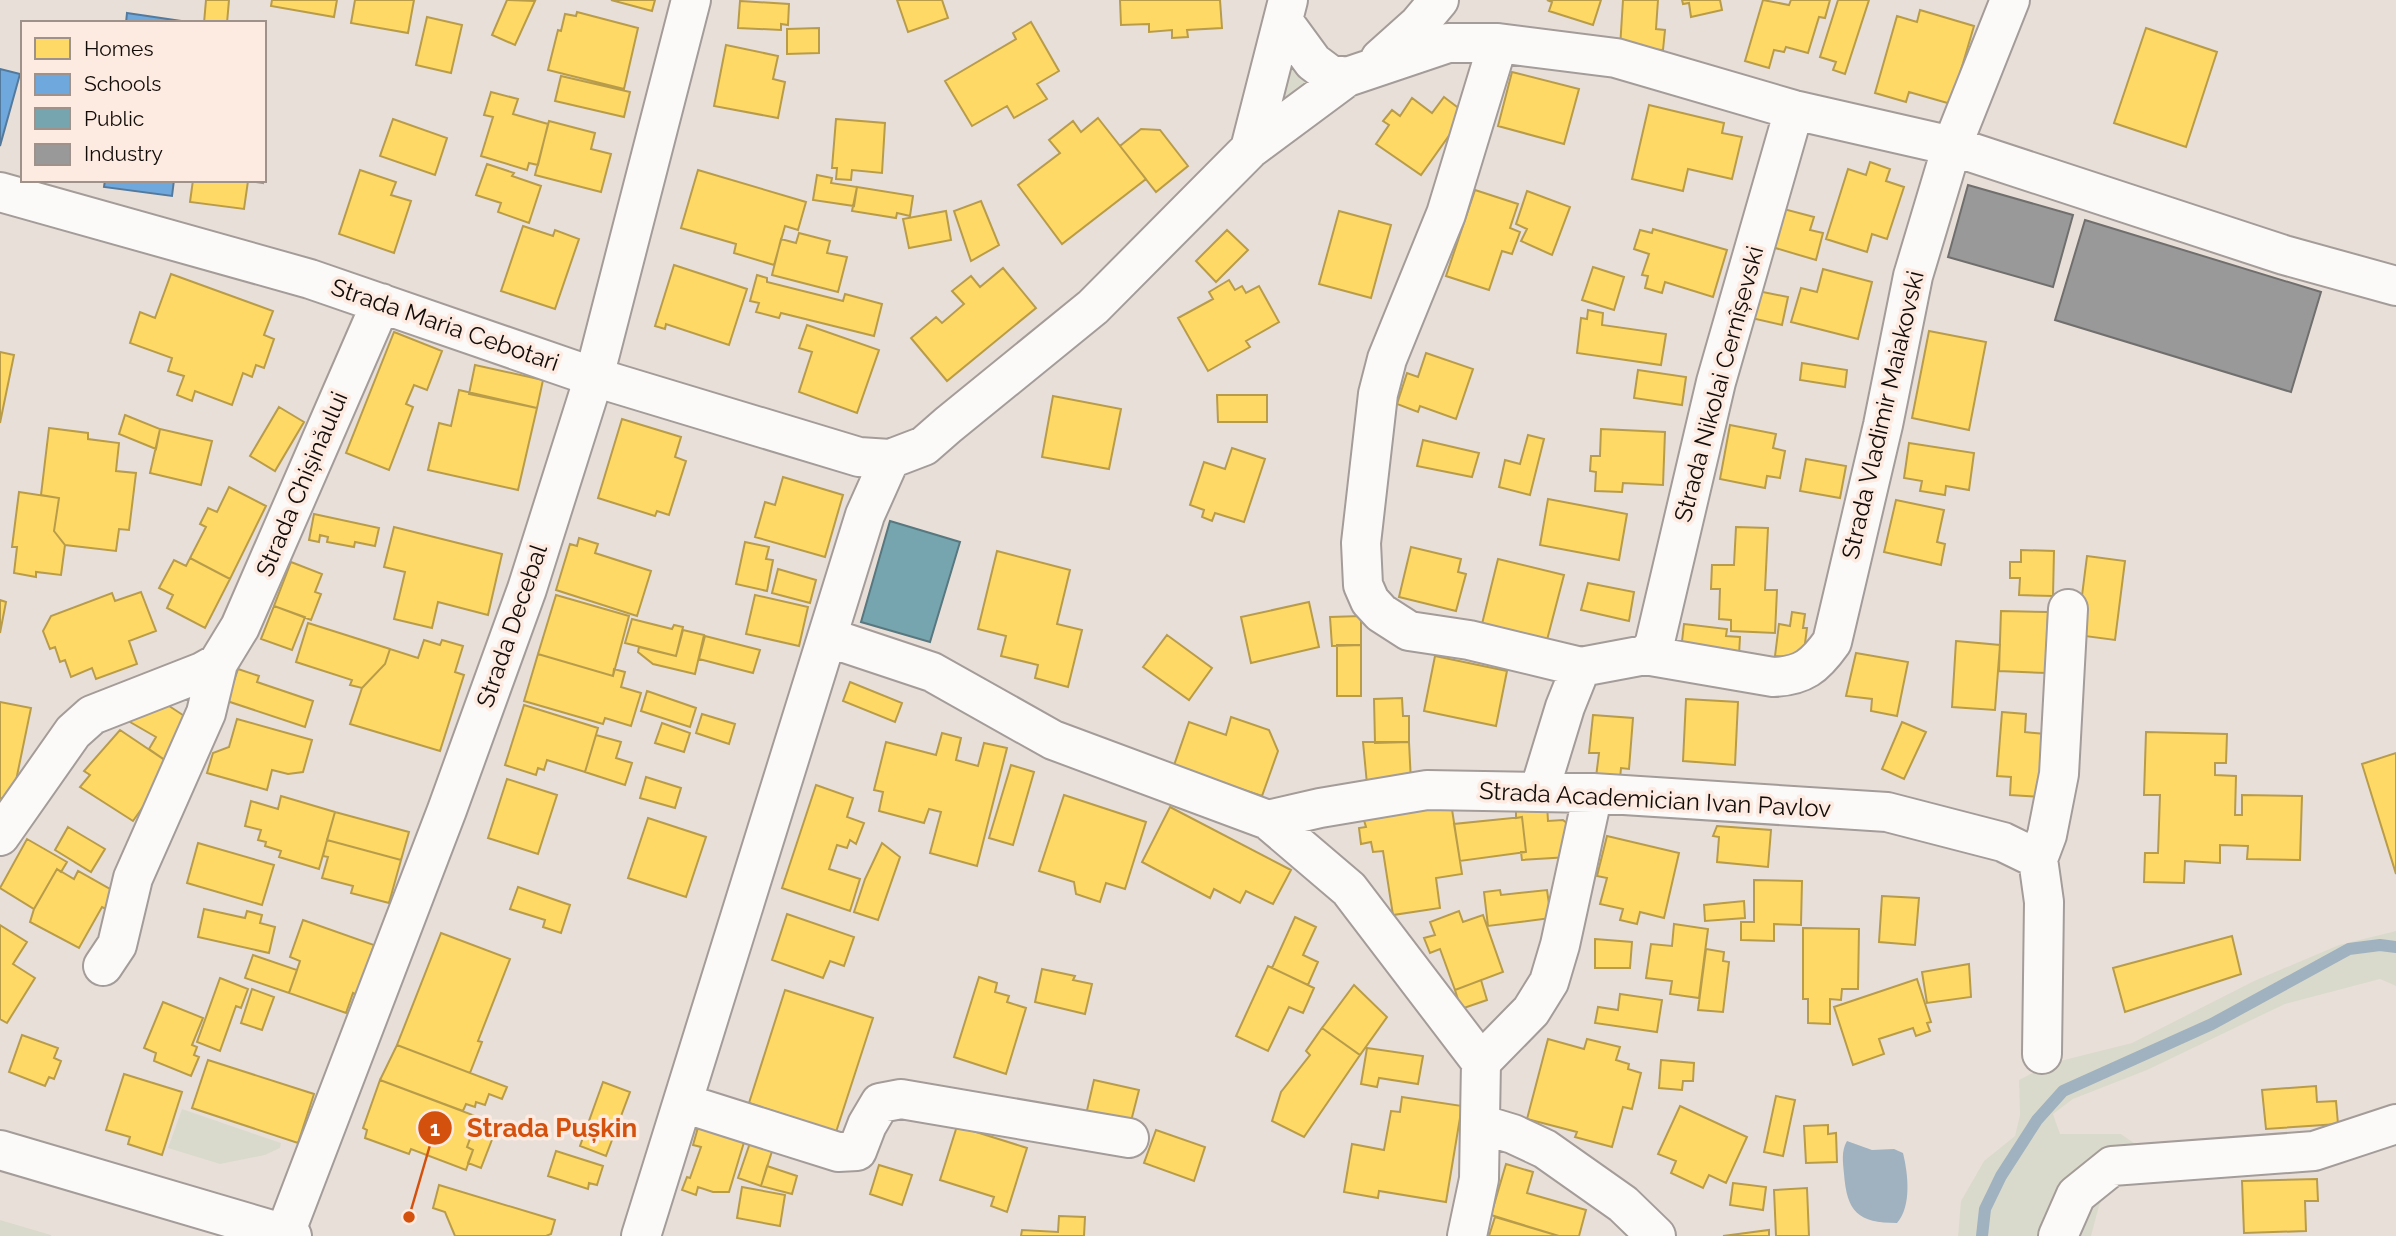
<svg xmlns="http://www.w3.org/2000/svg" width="2396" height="1236" viewBox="0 0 2396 1236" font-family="Raleway,sans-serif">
  <rect width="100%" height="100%" fill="#e9dfd9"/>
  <path fill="#dadacc" d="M1285,45L1321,78L1275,107Z
    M2396,931V986L2380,979L2285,1004L2147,1070L2073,1099L2053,1114L2060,1134H2121L2141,1148L2110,1182L2099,1206L2091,1236H1958L1961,1201L1984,1161L2015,1136L2020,1115L2019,1080L2052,1063L2132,1043L2254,981L2339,945Z
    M182,1109L281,1143L280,1148L265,1155L220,1164L168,1148Z
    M0,1220L51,1235V1236H0Z"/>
  <path fill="#a0b2bf" d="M1847,1141L1872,1150L1894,1149L1903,1153C1908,1173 1912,1206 1897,1223C1858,1223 1847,1212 1844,1174C1843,1162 1841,1151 1847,1141Z"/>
  <path fill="#ffd966" stroke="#b89c4a" stroke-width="2" d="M206,0H229L227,23H204Z
    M272,0H337L334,17L271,6Z
    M355,0H414L408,33L351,23Z
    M507,0L535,1L515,45L492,35Z
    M611,0H655L652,11Z
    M897,0H942L948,18L908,32Z
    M1120,0H1220L1222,28L1187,30L1188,37L1172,38V30L1149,32V24L1121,25Z
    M1547,0H1601L1593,25L1549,11L1552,2Z
    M1623,0H1658L1656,29L1665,30L1663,50L1620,48Z
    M1682,0H1720L1722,10L1691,17L1689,3L1683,4Z
    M1763,0L1789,5L1791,0H1830L1825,18L1819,17L1808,53L1786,47L1784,52L1774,50L1769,68L1745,61Z
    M1838,0H1869L1845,74L1833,70L1836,62L1820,57Z
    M740,1L789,4L788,25L781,24V30L738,28Z
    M1920,10L1974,26L1951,104L1909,92L1906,102L1875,93L1897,16L1917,22Z
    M577,12L638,28L624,89L548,70L558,30L561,31L565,14L576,16Z
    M427,17L462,25L451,73L416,65Z
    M1031,22L1059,71L1037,84L1047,99L1014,118L1007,106L972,126L945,81L1016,39L1013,33Z
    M819,28V53L787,54V29Z
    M2146,28L2217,52L2186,147L2114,123Z
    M726,45L778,56L773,79L785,82L778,118L714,106Z
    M1512,72L1579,89L1564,144L1498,126Z
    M561,76L630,92L624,117L555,101Z
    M491,92L518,99L513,114L548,124L538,165L529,163L527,170L481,156L493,117L484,115Z
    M1444,97L1465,113L1421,175L1376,144L1389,125L1383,121L1392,110L1400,116L1412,98L1432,113Z
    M1649,105L1724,123L1722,133L1742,137L1732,179L1688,169L1683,191L1632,179Z
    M1098,118L1146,179L1062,244L1018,185L1060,153L1049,140L1073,121L1081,132Z
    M393,119L447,138L435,175L380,156Z
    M836,119L885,123L882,173L852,170L851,180L836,179L837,168H832Z
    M549,121L595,133L591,149L611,154L601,192L535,175Z
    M1141,129L1160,130L1188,166L1156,192L1120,146Z
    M1870,162L1890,169L1886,181L1904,187L1887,239L1872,234L1867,252L1826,239L1848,169L1866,175Z
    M487,164L514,173L512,176L541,186L529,223L498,212L501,203L476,195Z
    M360,170L396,182L391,195L411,201L394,253L339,234Z
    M698,170L806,202L798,230L785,226L774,265L734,253L736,244L681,228Z
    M817,175L832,178L831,183L857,187L854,206L813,200Z
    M193,180H263V183L248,181L244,209L190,202Z
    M857,187L913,196L910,216L897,213L896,218L852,211Z
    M1475,190L1518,204L1510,228L1520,232L1512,254L1502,251L1489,290L1446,276Z
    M1527,191L1570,207L1552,255L1521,241L1527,229L1516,224Z
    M981,201L999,245L971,261L954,211Z
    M1776,207L1814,217L1810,230L1823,233L1816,260L1765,245Z
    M946,211L951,240L909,248L903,219Z
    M1339,211L1391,225L1371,298L1319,284Z
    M523,226L553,236L555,230L579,239L555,309L501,291Z
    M1653,229L1727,250L1713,297L1665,282L1662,293L1645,288L1648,276L1642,275L1649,254L1634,249L1640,230L1652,233Z
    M1227,230L1248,250L1216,282L1196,261Z
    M799,233L830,241L827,253L847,257L838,292L772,275L781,239L796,243Z
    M674,265L747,289L729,345L666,324L665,329L655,326Z
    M1593,267L1624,277L1614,310L1582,300Z
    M1003,268L1036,308L947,381L911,338L936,317L942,323L964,304L952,291L971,276L980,287Z
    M1823,269L1872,282L1858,339L1791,322L1801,288L1817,292Z
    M171,274L273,311L264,335L274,339L264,368L256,365L252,377L243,373L232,405L195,391L192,401L177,395L184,376L168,371L172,358L130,343L140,312L155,318Z
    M757,275L767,278V282L843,301L845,294L882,304L874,336L781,313L779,318L756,312L759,303L750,301Z
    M1229,280L1235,290L1242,286L1246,293L1259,286L1279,322L1246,341L1250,347L1208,371L1178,318L1213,299L1209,292Z
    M1753,290L1788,297L1782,325L1747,317Z
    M1588,310L1603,313L1602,325L1666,334L1661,365L1577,353L1581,318L1587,319Z
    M807,325L879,350L857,413L799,392L812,352L799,348Z
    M1929,331L1986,342L1969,430L1912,418Z
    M394,332L442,351L427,390L414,385L406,404L413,407L389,470L346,453Z
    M0,352L14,355L0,423Z
    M1426,353L1473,369L1456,419L1420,406L1418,412L1397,404L1407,373L1418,377Z
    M1802,363L1847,370L1845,387L1800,380Z
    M475,365L543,380L537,408L469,394Z
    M1638,370L1686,377L1682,405L1634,398Z
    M459,390L537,408L518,490L428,470L439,423L451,426Z
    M1217,395H1267V422H1218Z
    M1053,396L1121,409L1109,469L1042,457Z
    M279,407L304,422L275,471L250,456Z
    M125,415L160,429L156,449L119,434Z
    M622,419L681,437L675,457L686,461L669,515L657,511L655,516L598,498Z
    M1730,425L1776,434L1773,448L1785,451L1780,478L1767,476L1765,488L1720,479Z
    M49,428L88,433V439L119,443L116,471L136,473L129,530L119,529L116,551L65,545L54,531L59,498L41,495Z
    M160,429L212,441L201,485L150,473Z
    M1601,429L1665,432L1663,485L1623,483L1622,492L1595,491L1596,472L1590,471L1591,456H1600Z
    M1528,435L1544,439L1530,495L1499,487L1505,460L1520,464Z
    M1423,440L1479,453L1472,477L1417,466Z
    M1909,443L1974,453L1969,490L1946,486L1945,495L1920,491L1922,481L1904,478Z
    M1232,448L1265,459L1244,522L1215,513L1212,521L1202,517L1204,510L1190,505L1204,462L1225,469Z
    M1806,459L1846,466L1840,498L1800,491Z
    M783,477L843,495L825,557L755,537L765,502L775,505Z
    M229,487L266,506L230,579L190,558L206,527L200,524L208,508L217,512Z
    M19,492L59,498L54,531L65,545L61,575L36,572V577L14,573L17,547H12Z
    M1548,499L1627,514L1619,560L1540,545Z
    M1896,500L1944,510L1937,542L1945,544L1941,565L1884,552Z
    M314,514L379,528L375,546L355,542L354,547L327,542L328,537L320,535L319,542L309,540Z
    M394,527L502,554L488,615L438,602L432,628L394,619L405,572L384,567Z
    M1736,527L1768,528L1765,590H1777L1775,633L1731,631V620L1719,619L1720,589H1711L1712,565H1734Z
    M579,538L598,544L595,553L651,571L637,616L556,590L570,544L577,546Z
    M745,542L769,547L766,559L773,560L767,591L736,584Z
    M1411,547L1461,559L1458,572L1466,574L1456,611L1399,597Z
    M2021,550L2054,551L2053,596L2019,595L2020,578H2010V562H2021Z
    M997,551L1070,570L1057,624L1082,630L1068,687L1035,678L1038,665L1001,656L1006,636L978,629Z
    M2087,556L2125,561L2115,640L2077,635Z
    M190,558L230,579L205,628L167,608L173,595L159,588L174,560L186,566Z
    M1498,559L1564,575L1547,640L1482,624Z
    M291,562L322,574L315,592L321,594L311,620L274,606Z
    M778,569L816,580L810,603L772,593Z
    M1588,583L1634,592L1629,621L1581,610Z
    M141,592L156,631L129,641L137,664L96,679L92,668L71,677L65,660L60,662L55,647L50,649L43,631L51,616L112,593L115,601Z
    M556,595L629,616L613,676L538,654Z
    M755,595L808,607L799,646L746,634Z
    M0,600L6,602L0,633Z
    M1309,602L1319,647L1251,663L1241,617Z
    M274,606L305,617L292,650L261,639Z
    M2001,611L2048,612L2046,673L1999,671Z
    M1792,612L1805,614L1803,628H1807L1803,659L1775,656L1779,624L1790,626Z
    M1361,616V645L1332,646L1330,617Z
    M632,619L672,629L674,625L683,627L676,656L625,643Z
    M308,623L390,649L385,664L362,688L350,685L352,680L296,662Z
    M1684,624L1727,629L1726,636L1740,637L1739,655L1681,650Z
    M683,630L704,635L695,674L653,664L638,652L639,647L676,656Z
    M1167,635L1212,668L1189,700L1143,667Z
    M705,636L760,650L753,673L699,659Z
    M424,640L440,645L442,640L463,646L455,672L464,675L440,751L350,724L362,688L385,664L390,649L418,658Z
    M1956,641L2000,645L1995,710L1952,707Z
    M1337,645H1361V696H1337Z
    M1856,653L1908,662L1897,716L1871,711L1872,699L1846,696Z
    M538,654L613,676L614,669L625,672L621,687L641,693L631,726L605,718L603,724L524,701Z
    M1435,656L1507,671L1496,726L1424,711Z
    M238,669L259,676L257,682L313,701L305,727L227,701Z
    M850,682L902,703L895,722L843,701Z
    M647,691L696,708L690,727L641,711Z
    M1402,698L1403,716H1409V742L1375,743L1374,699Z
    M1686,699L1738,702L1735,765L1683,761Z
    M0,702L31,708L12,800L0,798Z
    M163,702L192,721L172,765L149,749L156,737L130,722L136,713Z
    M524,705L598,728L585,772L547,760L544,770L538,768L536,775L505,765Z
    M2002,712L2026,714L2025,732L2045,734L2040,797L2010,795L2011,777L1997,776Z
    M702,714L735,724L729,744L696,733Z
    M1593,715L1633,718L1629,769L1621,768L1620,779L1596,777L1599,753H1589Z
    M1231,717L1269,730L1278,751L1262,796L1238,788L1236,793L1172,771L1189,722L1226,735Z
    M237,719L312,740L303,772L288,774L272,770L267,790L207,773L213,753L229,747Z
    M1902,722L1926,732L1904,779L1882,769Z
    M662,723L690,733L684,752L655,743Z
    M120,730L172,765L147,810L143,807L133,821L80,787L90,775L84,771Z
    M2146,732L2227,734L2226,763H2215V775L2236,776L2235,815H2242V795L2302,796L2300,860L2247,859L2248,846L2220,845V863L2185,861L2184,883L2144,882L2145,853H2158L2160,795H2144Z
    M942,733L961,738L956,760L978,766L984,743L1007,748L977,866L930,853L941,812L929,809L924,823L879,811L883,792L874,790L886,742L936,755Z
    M596,735L621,742L616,758L632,763L625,785L585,772Z
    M1363,742H1409L1411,782L1367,784Z
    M2396,753V874L2362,764Z
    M1011,765L1034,772L1013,845L989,838Z
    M646,777L681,788L675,808L640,798Z
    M507,779L557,795L538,854L488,838Z
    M816,785L853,798L847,817L864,823L856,844L850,840L847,848L837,845L829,869L860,879L850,911L782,888Z
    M1064,795L1146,822L1125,889L1106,883L1100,902L1076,894L1074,882L1039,871Z
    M281,796L335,812L319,869L279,857L281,851L265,846L266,842L258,840L261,830L245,826L251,801L278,809Z
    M1451,803L1462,874L1436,878L1440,908L1393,915L1383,851L1373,852L1371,842L1361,844L1359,828L1366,827L1363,817Z
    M1547,804L1548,821L1563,820L1574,829L1569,857L1522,860L1521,852H1526L1522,817L1516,818V806Z
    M1170,807L1291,870L1273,904L1246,891L1240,903L1214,889L1210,898L1142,862Z
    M335,812L409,832L401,860L327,840Z
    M1522,817L1526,852L1460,861L1454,824Z
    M648,818L706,837L686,897L628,878Z
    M1717,826L1771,830L1768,867L1717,862L1719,837L1713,836Z
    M68,827L105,849L91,872L55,850Z
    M1607,836L1679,853L1664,918L1640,912L1637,924L1620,920L1623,909L1600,904L1607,878L1597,876Z
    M27,839L67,862L61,872L57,869L34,909L0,888Z
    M327,840L401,860L389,903L351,893L353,886L322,878L328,857L323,856Z
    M198,843L274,865L262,905L187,883Z
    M882,843L900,857L878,920L854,912L865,879Z
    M57,869L74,879L78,871L117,893L108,910L102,907L79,948L30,922L34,909Z
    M1754,880L1802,881L1801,925L1774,924V941L1741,940V922H1754Z
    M518,887L570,905L561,933L543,927L545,920L510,909Z
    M1500,890L1501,895L1547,890L1551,918L1488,926L1484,892Z
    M1882,896L1919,898L1915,945L1879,942Z
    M1744,901L1745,918L1705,921L1704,905Z
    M204,909L245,918L247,911L262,915L260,923L275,927L269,953L198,937Z
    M1459,911L1463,922L1483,915L1503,972L1455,990L1440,949L1430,953L1424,938L1435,935L1430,922Z
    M787,914L854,937L844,966L830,961L823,978L772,960Z
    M1295,917L1316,927L1303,955L1318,962L1308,985L1272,968Z
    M303,920L374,945L357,995L353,993L346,1013L289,993L300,961L290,957Z
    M1674,924L1708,929L1699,998L1670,994L1672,981L1646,978L1651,944L1672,946Z
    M0,925L27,942L13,964L35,978L7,1023L0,1019Z
    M1803,928L1859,929L1858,989H1842L1841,1000L1830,999V1024L1808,1023V999H1803Z
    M441,933L510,959L478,1041L482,1042L470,1073L397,1045Z
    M2232,936L2241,974L2125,1012L2113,968Z
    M1595,939L1632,942L1630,968H1595Z
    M1706,949L1724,952L1723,961L1729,962L1723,1012L1698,1010Z
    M253,955L297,970L289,993L245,978Z
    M1969,964L1971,997L1927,1003L1922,972Z
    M1268,966L1314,988L1303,1013L1289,1007L1268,1051L1236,1036Z
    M1042,969L1075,976L1073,980L1092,984L1085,1014L1035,1002Z
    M979,977L997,983L995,992L1009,996L1007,1002L1026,1008L1006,1074L954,1057Z
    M220,978L248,989L241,1008L236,1006L220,1051L197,1042Z
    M1917,979L1931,1022L1927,1023L1930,1031L1916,1036L1913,1028L1879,1039L1884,1054L1853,1065L1834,1007Z
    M1481,980L1487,1000L1461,1009L1455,990Z
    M1354,985L1387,1017L1360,1055L1322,1028Z
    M252,989L274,997L262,1030L241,1023Z
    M785,990L873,1018L836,1132L749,1103Z
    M1620,994L1662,1000L1657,1032L1595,1023L1598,1007L1618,1010Z
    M163,1002L203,1018L192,1045L197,1047L194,1055L199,1057L191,1076L154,1061L156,1053L144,1048Z
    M1322,1028L1360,1055L1304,1137L1272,1121L1281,1092L1310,1055L1306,1051Z
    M22,1035L58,1048L54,1058L61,1061L54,1079L49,1077L45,1086L9,1072Z
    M1548,1039L1584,1049L1587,1039L1620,1047L1616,1060L1629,1064L1628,1069L1641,1073L1632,1109L1623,1107L1612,1147L1575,1137L1577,1132L1527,1119Z
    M397,1045L507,1087L502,1099L489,1094L485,1105L476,1102L475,1107L466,1104L463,1111L380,1080Z
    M1367,1048L1423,1056L1418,1084L1379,1078L1377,1087L1361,1084Z
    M208,1060L314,1094L298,1143L192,1108Z
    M1661,1060L1694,1063L1693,1081H1683L1682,1090L1659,1088Z
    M124,1074L182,1092L162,1155L128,1144L130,1137L106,1130Z
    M380,1080L478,1117L467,1147L473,1150L466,1170L411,1149L409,1154L365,1138L367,1130L363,1128Z
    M1094,1080L1139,1090L1129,1129L1085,1119Z
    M603,1082L630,1092L606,1156L580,1146Z
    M2316,1086L2317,1102L2336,1101L2338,1124L2266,1129L2262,1090Z
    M1776,1096L1795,1100L1783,1156L1764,1152Z
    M1402,1097L1462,1106L1446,1202L1379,1191L1378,1198L1344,1192L1352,1144L1384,1150L1391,1111L1400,1112Z
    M1680,1106L1747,1137L1726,1183L1709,1175L1703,1188L1671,1173L1676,1161L1658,1154Z
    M478,1117L498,1124L481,1168L468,1163L473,1150L467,1147Z
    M699,1124L745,1139L729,1192H713L698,1187L696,1195L682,1190L687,1177L690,1178L701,1147L693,1145Z
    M1828,1125V1134L1836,1133L1837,1162L1806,1163L1804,1126Z
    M957,1126L1027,1148L1007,1212L991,1206L994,1197L940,1180Z
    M1156,1130L1205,1147L1194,1181L1144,1163Z
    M751,1140L773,1148L761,1186L738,1178Z
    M556,1151L603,1166L597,1185L589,1183L588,1189L548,1176Z
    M1506,1164L1533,1172L1527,1193L1586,1210L1579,1236H1559L1491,1215Z
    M879,1165L912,1175L902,1205L870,1194Z
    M767,1166L797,1176L792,1194L761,1186Z
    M2317,1179L2318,1201H2305L2306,1231L2244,1233L2242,1181Z
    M1733,1183L1766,1187L1763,1210L1730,1205Z
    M439,1185L555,1220L551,1234L546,1236H455L445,1212L433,1208Z
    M742,1187L785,1195L780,1226L737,1218Z
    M1807,1188L1809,1236H1776L1774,1190Z
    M1059,1216L1085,1217L1084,1236H1021L1022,1230L1058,1232Z
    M1495,1217L1559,1236H1489Z
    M1769,1230V1236H1723Z"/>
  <path fill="#6fa8dc" stroke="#537a9d" stroke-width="2" d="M127,13L195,23H126Z
    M0,69L20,74L0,146Z
    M105,180H174L172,196L104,187Z"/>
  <path fill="#76a5af" stroke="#58777e" stroke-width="2" d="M890,521L960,542L930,642L861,622Z"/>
  <path fill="#999" stroke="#716f6e" stroke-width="2" d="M1968,185L2073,215L2053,287L1948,257Z
    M2085,220L2321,292L2291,392L2055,320Z"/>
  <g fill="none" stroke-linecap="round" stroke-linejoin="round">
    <path stroke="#a0b2bf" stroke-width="12" d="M1982,1236L1985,1209L2001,1176L2037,1120L2063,1091L2212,1024L2349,949L2380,945L2396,947"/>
    <g stroke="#a39c98" stroke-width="42">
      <path id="minor" d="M1283,21L1313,62L1329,74L1347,77
        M1498,43L1446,214L1387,359L1378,394L1361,543L1363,585L1370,601L1381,613L1409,631L1469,640L1581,667L1645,655L1773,677C1803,676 1815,666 1832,642L1883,425L1913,276L1952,146L2010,0
        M1380,59L1418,25L1439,0
        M1250,149L1288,0
        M0,192L310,279L594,377L859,457L890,459L924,446L948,425L1093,307L1250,149L1347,77L1448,43H1498L1616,58L1794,110L1952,146L2284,255L2396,286
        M827,637L932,672L1053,740L1268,820L1349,889L1481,1062
        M1645,655L1654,646L1716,382L1794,110
        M1539,792L1565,707L1581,667
        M1268,820L1320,808L1427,790L1593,793L1887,812L2003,842L2038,859
        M0,836L73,732L92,715L202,672L218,663L240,627L381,303
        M103,966L117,945L133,878L206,713L218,663
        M2042,1054L2044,902L2038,859L2047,835L2059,774L2068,609
        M1481,1062L1531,1011L1549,982L1560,945L1593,793
        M683,1103L838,1152L857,1151L867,1125L880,1103L901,1099L1129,1138
        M1480,1124L1513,1134L1545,1149L1623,1204L1656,1236
        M0,1150L292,1236
        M641,1236L865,515L890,459
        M1467,1236L1479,1179L1481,1062
        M2058,1236L2076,1195L2112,1166L2314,1151L2396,1124"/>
    </g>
    <g stroke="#a39c98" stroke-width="42">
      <path id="major" d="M284,1236L447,810L527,589L594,377L691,0"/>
    </g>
    <use href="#minor" stroke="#fcfaf9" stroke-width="38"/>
    <use href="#major" stroke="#fcfaf9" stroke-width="38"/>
  </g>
  <g text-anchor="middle" stroke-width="7" stroke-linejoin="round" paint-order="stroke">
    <g font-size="24" fill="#130d0a" stroke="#fdeae0">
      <text transform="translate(445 325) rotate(19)" y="8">Strada Maria Cebotari</text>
      <text transform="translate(1719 384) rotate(-75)" y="8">Strada Nikolai Cernîșevski</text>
      <text transform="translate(1883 415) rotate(-77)" y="8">Strada Vladimir Maiakovski</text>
      <text transform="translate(302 484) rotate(-67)" y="8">Strada Chișinăului</text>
      <text transform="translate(512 626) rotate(-71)" y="8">Strada Decebal</text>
      <text transform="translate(1655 800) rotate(3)" y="8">Strada Academician Ivan Pavlov</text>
    </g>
  </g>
  <path fill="none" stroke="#d3510c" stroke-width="2.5" d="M409 1217L435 1128"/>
  <g fill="#d3510c" stroke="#fdeae0" stroke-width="2.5">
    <circle cx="409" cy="1217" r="7"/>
    <circle cx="435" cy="1128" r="18"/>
  </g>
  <g font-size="21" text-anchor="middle" font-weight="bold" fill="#fff">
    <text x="435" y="1136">1</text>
  </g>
  <g font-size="26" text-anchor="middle" font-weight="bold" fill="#d3510c" stroke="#fdeae0" stroke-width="7" stroke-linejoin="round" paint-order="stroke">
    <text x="552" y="1137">Strada Pușkin</text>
  </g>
  <rect x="21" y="21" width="245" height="161" fill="#fdeae0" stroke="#9f928a" stroke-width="2"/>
  <rect x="35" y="38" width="35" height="21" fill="#ffd966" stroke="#9f928a" stroke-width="2"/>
  <text x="84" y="56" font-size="21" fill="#130d0a">Homes</text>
  <rect x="35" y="74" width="35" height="21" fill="#6fa8dc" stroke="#9f928a" stroke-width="2"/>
  <text x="84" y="91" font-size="21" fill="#130d0a">Schools</text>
  <rect x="35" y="108" width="35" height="21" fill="#76a5af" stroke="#9f928a" stroke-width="2"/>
  <text x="84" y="126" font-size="21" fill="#130d0a">Public</text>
  <rect x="35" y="144" width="35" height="21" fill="#999999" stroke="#9f928a" stroke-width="2"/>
  <text x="84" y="161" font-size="21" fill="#130d0a">Industry</text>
</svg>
